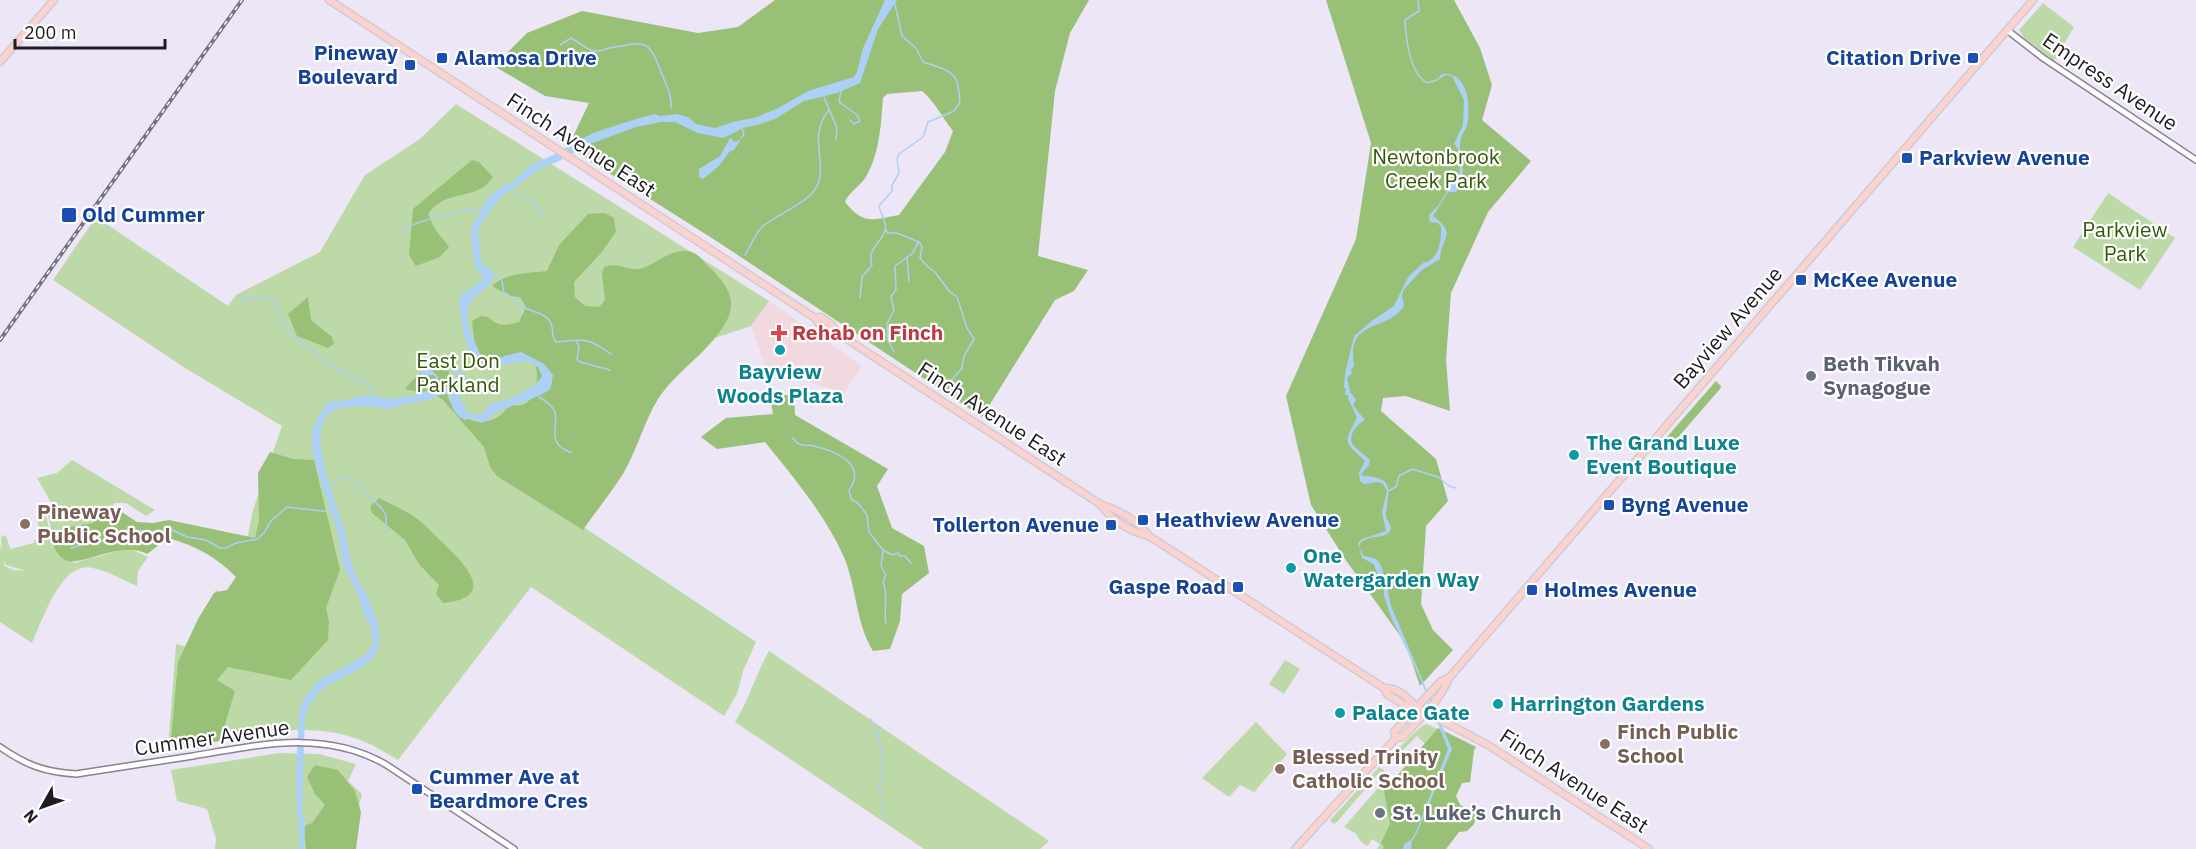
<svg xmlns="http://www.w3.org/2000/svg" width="2196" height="849" viewBox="0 0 2196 849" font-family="'IBM Plex Sans',sans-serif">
  <rect width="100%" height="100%" fill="#ece6f7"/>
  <path fill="#f2d8df" d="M769,301L862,366L844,393L792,377L768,375L751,326Z"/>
  <path fill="#bed9a8" d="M2043,3L2074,27L2054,61L2025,39L2019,30Z
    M456,104L769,301L751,326L694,345L649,398L595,513L582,526L756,642L743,671L737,694L724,716L531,587L398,760C387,754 377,747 365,742C307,716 228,739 168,749L176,644L187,647L216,590L228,594L240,576L253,510L282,426L185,368L53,280L96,217L228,306L236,295L320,252L365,175L420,139Z
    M2108,193L2175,238L2140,290L2073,247Z
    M72,460L155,510L146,516L126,503H115L90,532L64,554L74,563C92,557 110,555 126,547L148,557L138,571L137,586C123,580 108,571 93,568C61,560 43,620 32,643L0,622V544L5,566L13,570L26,571L6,565L2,555L1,537L6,535L10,549L34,543V541L42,537L37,520L46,516L50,533L48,536L52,534L48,514L53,506L37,478L57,473Z
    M769,651L1049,841L1040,849H924L735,722C749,699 756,674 769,651Z
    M1285,660L1300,669L1284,694L1269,684Z
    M1256,722L1287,754L1254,792L1240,785L1229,797L1202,778Z
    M1427,724L1476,747L1474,750L1470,782L1462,783L1456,796L1460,805L1476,814L1474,824L1467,831L1459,832L1446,849H1377L1380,844L1372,839L1368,846C1361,843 1360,840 1356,834C1353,831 1347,829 1344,827L1385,780L1390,785L1425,744L1417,736L1389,764L1386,762C1398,748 1412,735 1422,726Z
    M280,753L319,754L356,764L348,781L362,794L348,849H215L216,839L207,809L177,801L171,770Z
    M1379,767L1384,770L1383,774L1380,772L1337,822L1333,824L1330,820Z"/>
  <path fill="#99c077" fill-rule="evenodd" d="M775,0H1089L1070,33L1055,91L1038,256L1088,270L1074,291L1055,300L982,417L718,242L576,152L588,144L568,147L589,103L545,96L494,66L527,33L582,11L698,33L738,27ZM922,91C935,102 942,117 953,131L945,152L899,215C872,220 863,225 845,202C850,190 862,186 868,173C880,150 881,123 883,98L887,94Z
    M1326,0H1454L1480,48L1492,85L1482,120L1531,161L1488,212L1451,293L1446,360L1450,411L1406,396L1383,398L1381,411L1436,459L1448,501L1426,526L1421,604L1433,630L1453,650L1420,686L1406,644L1345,559L1311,505L1286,396L1356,239L1371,143Z
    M472,160L479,162L493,177C490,181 486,186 482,188C464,198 441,194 428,214L435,229L449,247L440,257L416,266L409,255L413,209Z
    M605,213L614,218L616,232L601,253L574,282L575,297L585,306L599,307L605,300L602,273L604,267C618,261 630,273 643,268C657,263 670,250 685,251C696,251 701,258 707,265C723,280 739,298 727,320C711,351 677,370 658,399C644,422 637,450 623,474C611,493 596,511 583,530L497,476L490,467L484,447L443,400L437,396L405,389C416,377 427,362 445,365L449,372L448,377L452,384L447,393C451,414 475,429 496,418C501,416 506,409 510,405C515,405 521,406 525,404C537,397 538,377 536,366L527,358L490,359L478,356L475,348L472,321L481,316L488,317C499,327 505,326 519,322L526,307L520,297L509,296L492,286C506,273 528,273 547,271L559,245L588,214Z
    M308,297L311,320L332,337L334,344L328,348L297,336L288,314Z
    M1716,381L1721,386L1720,389L1667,450L1660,445Z
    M769,393L794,396L795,415L888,469L877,486L892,528L924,546L929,573L902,594L900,621L890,649L873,651C855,622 857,586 843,555C824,513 793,477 765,442L717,449L701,437L726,418L773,414Z
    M270,452L293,459L314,460L340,570L326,608L329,621L328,640L291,680L228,667L217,680L235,691L220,741L170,750L178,662L198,619L214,593L227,590L236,577C218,558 195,545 168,538L147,554C120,539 78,570 63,559C59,556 56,551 54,547L57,532L64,528L92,523L107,512L120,511L137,522L153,523L169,520L255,538L259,521L258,473Z
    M379,498C391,504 405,510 416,518C426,525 434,535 443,543C466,565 498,598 443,603L436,594L439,585L419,564L405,540L372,513L370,506Z
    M1438,728L1476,747L1474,750L1470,782L1462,783L1456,796L1460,805L1476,814L1474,824L1467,831L1459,832L1446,849H1383L1384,847L1381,843L1390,824L1384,791Z
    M315,765L338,770L355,791L361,812L356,849H306L304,826L312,823L325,805L315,794L307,777Z"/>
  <path fill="#add0f6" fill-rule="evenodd" d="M885,0H897L878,29L860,83L837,93L804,101L775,119L757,125L742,128L738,131L723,138L698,133L675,122H661L636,127L590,144L555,163L541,168L500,198L482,222L478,231L482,265L490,268L495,276C490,286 483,290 475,297C458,312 474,339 481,356L486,361L521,352L544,364L553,375C552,379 552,386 550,389C546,395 501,410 493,413L490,419L481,423L471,418L465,420C454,415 451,407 450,395C442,392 437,397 429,400C425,401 420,401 415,402C405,404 395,409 384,408C372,407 347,404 335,410C300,424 339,509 345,533C348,545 349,557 353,569C364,595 382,615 379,645C376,666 340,677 324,688C315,695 310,704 305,714L302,810L305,822L304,849H297L300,842L297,812L296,775L299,712L303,701L317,682L357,660L367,653L373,643L371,627L363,612L358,595L343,564L338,533L314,460L312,439L313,428L319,415L330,401H343L364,395L392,399L415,395L429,390L436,377L433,375L422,376C416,367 423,360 431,355L452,361L467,379L465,387L456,390L468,413L481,415L491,403C503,404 537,388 542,376C533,345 497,375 478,366C476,361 472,359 470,354C465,344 458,307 460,296L484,279L475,266L473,258L471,230L474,222L489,197L502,186L511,183L532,164L551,156L593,133L636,119L655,114L660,116L677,114L688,117L696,124L715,128L733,122L757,117L778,108L808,91L854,77L857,72L863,48ZM430,363C445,364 455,367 459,382L447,386H439L438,376L430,369Z
    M1442,74C1468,71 1471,106 1467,125C1466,130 1462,133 1461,138C1456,159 1471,170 1456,192H1448L1433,216C1458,234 1441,237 1440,259L1422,270L1404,289L1402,295L1404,306C1387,333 1346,317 1354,366L1351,369L1352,373L1347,378L1350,392L1356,400L1353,405L1365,420C1357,424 1345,438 1355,447C1359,451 1365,455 1370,460L1369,465L1361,474L1364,476C1396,478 1388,490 1386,514C1385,520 1393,525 1390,531C1385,538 1376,536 1369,538C1366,539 1364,541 1361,542L1359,548L1364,556C1368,557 1374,557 1377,560C1384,566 1389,596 1391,606L1452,749L1417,833L1412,841L1411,849H1403L1404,844L1411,840L1416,832L1448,749L1419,676L1391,617L1384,596V582L1378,576L1374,564L1362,558L1358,543L1362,539L1386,531L1382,512L1387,491L1383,484L1378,482L1364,484L1360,481L1359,473L1365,461C1344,441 1343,444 1357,418L1348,398V395H1345L1346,389L1344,387L1345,374L1354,336L1373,320L1394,306L1408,277L1423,263C1438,261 1442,240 1441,227L1438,223L1430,222L1429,215L1438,206L1446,193L1447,185L1460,172L1458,149L1454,144L1463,125L1464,100L1452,76L1446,75L1436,81Z
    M730,138L735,142L741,139L734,150L730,151L719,166L703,179L699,177V169L720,156Z"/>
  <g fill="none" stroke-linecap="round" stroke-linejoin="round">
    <path stroke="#add0f6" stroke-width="1.5" d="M1418,0L1419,11L1405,20C1406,39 1409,73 1427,83L1437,80
      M560,45L571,38C579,42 586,50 595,51C600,52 605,49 609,48C643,43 648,35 661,72C666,85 672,94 671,108
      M841,90L839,102L857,115L860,121L854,124L850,120
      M824,97L837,128L836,140
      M741,138L744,134L742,128
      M513,190L522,198L533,201L545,220
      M886,230L888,233H897L919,242
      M399,232C418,219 457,212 481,208
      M919,242L922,247L920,258L928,267L935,272L949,291L957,297L967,328L974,339L964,356L962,368L951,381
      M745,255C751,246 754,235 762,227C777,214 809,203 817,186C828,163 807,136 829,110
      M907,258L909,281
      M494,276H498L502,281L504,293C514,297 515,302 523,307C531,312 543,312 549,320C555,327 550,335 556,342C584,340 586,336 611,354
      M860,298L862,277L872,265C866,249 882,243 885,230C888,222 880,214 879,206L892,191V185L899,173L897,159L899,154L923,137L928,122L954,111L960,102C959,96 959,88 957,82C953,69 934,66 923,62L916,48L902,36L894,0
      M240,300L254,296L271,299L276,305L287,331L333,366L370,386L374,397
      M576,341L579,346L577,359L580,362L610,370
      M894,351L888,341L887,324L894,310L891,297L896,289L895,266L913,253L918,242
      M539,397C544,400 551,405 554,410C560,422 548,438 562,448C565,450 568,451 571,453
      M793,438C795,441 796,443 799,444C804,447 809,444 814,446C835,451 868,464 849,490L851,499L859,504L867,515L869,532L883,550L892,555L898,553L900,556H905L911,563
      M330,483L350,476L383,510L386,516V530
      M1388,491L1396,487L1399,476L1412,469L1438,477L1449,486L1456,488
      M71,548L88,543H99L112,534H121L125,530L155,532L170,529L187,537L206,540L220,548H226L236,543L257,539L264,533L271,521L287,507L331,512
      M883,551L881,566L886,575L883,582C889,595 883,609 886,623
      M871,719L877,733L883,757V773L879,784L881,794
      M881,801L885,820"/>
    <g stroke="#888291" stroke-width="8">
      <path id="minor" d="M2007,30L2043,58L2196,160
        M0,747C26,765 44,772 76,774C115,768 154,762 193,756C259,745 324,729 385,764L514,849"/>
    </g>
    <g stroke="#cecdce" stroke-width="9">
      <path id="major" d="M329,0L815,318C819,326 827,331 836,332L1100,504C1119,510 1137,520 1149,536L1384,688L1387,694L1404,705L1416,707L1488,745L1649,849
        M0,62L54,0
        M815,318L821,317L832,325L836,332
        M1100,504C1112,520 1129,531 1148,536
        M1384,688C1397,687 1408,697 1416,707
        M1396,738L1394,732L1441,681L1449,678
        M1295,849L1396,738L1403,737C1418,720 1441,700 1449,678L2033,0"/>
    </g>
    <use href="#minor" stroke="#fff" stroke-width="5"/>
    <use href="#major" stroke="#fcd2d0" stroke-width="6"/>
    <g stroke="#77737e" stroke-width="4">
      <path id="rail" d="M0,340L242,0"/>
    </g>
    <use href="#rail" stroke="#fff" stroke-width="1.5" stroke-dasharray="4.5" stroke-linecap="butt"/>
  </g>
  <g fill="#1a4fb4" stroke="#fff" stroke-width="2">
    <rect x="436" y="52" width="12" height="12" rx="3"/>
    <rect x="1967" y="52" width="12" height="12" rx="3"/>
    <rect x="404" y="59" width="12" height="12" rx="3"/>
    <rect x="1901" y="152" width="12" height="12" rx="3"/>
    <rect x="61" y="207" width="16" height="16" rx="3"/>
    <rect x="1795" y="274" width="12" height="12" rx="3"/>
    <rect x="1603" y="499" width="12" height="12" rx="3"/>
    <rect x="1137" y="514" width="12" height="12" rx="3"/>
    <rect x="1105" y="519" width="12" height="12" rx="3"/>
    <rect x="1232" y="581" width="12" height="12" rx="3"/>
    <rect x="1526" y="584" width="12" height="12" rx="3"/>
    <rect x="411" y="783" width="12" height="12" rx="3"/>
  </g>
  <path fill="#e0444e" stroke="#fff" stroke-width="2" d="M776 324h6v6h6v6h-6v6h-6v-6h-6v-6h6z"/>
  <g fill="#0f9aa8" stroke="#fff" stroke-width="2">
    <circle cx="780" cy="350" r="6"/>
    <circle cx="1574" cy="455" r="6"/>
    <circle cx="1291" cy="568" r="6"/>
    <circle cx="1498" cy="704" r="6"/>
    <circle cx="1340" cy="713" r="6"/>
  </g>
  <g fill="#6b7280" stroke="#fff" stroke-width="2">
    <circle cx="1811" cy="376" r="6"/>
    <circle cx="1380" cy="813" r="6"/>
  </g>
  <g fill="#8d6e63" stroke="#fff" stroke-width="2">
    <circle cx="25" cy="524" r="6"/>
    <circle cx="1605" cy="744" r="6"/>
    <circle cx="1280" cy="769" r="6"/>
  </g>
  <g text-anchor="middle" stroke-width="4.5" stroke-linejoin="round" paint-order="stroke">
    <g font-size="21" font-weight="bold" fill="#164399" stroke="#fff" text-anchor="start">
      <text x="398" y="60" text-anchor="end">Pineway<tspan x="398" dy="24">Boulevard</tspan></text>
      <text x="454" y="65">Alamosa Drive</text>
      <text x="1961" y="65" text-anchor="end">Citation Drive</text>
      <text x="1919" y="165">Parkview Avenue</text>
      <text x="82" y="222">Old Cummer</text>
      <text x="1813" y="287">McKee Avenue</text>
      <text x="1621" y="512">Byng Avenue</text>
      <text x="1155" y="527">Heathview Avenue</text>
      <text x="1099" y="532" text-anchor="end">Tollerton Avenue</text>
      <text x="1226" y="594" text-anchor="end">Gaspe Road</text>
      <text x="1544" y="597">Holmes Avenue</text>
      <text x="429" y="784">Cummer Ave at<tspan x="429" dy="24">Beardmore Cres</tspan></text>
    </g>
    <g font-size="21" fill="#1e1c22" stroke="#fff">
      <text transform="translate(2110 82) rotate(34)" y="7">Empress Avenue</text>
      <text transform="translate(581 145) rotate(33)" y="7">Finch Avenue East</text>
      <text transform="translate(1728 328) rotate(-49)" y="7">Bayview Avenue</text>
      <text transform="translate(992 414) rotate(33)" y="7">Finch Avenue East</text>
      <text transform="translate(212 738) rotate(-8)" y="7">Cummer Avenue</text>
      <text transform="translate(1574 781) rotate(33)" y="7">Finch Avenue East</text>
    </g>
    <g font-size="21" fill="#355807" stroke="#fff">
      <text x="1436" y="164">Newtonbrook<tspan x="1436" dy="24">Creek Park</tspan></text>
      <text x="2125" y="237">Parkview<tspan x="2125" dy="24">Park</tspan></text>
      <text x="458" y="368">East Don<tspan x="458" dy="24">Parkland</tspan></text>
    </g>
    <g font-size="21" font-weight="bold" fill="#be3a42" stroke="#fff" text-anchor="start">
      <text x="792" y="340">Rehab on Finch</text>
    </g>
    <g font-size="21" font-weight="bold" fill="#5b616d" stroke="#fff" text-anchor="start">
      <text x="1823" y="371">Beth Tikvah<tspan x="1823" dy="24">Synagogue</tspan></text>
      <text x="1392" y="820">St. Luke’s Church</text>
    </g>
    <g font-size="21" font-weight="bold" fill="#0d838f" stroke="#fff" text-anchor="start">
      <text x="780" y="379" text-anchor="middle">Bayview<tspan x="780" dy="24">Woods Plaza</tspan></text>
      <text x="1586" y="450">The Grand Luxe<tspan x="1586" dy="24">Event Boutique</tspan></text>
      <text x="1303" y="563">One<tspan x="1303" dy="24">Watergarden Way</tspan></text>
      <text x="1510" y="711">Harrington Gardens</text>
      <text x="1352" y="720">Palace Gate</text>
    </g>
    <g font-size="21" font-weight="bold" fill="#785e54" stroke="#fff" text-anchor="start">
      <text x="37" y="519">Pineway<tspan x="37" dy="24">Public School</tspan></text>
      <text x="1617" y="739">Finch Public<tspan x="1617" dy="24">School</tspan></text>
      <text x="1292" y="764">Blessed Trinity<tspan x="1292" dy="24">Catholic School</tspan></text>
    </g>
  </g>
  <g transform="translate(42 807) rotate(230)" stroke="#ffffff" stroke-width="4.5" paint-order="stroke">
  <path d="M0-4.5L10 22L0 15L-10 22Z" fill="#1e1c22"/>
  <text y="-9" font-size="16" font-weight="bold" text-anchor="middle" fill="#1e1c22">N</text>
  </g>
  <path d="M15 39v9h150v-9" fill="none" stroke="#1e1c22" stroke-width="3"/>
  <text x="24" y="39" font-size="18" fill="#1e1c22" stroke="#ffffff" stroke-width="4.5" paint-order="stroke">200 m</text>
</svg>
